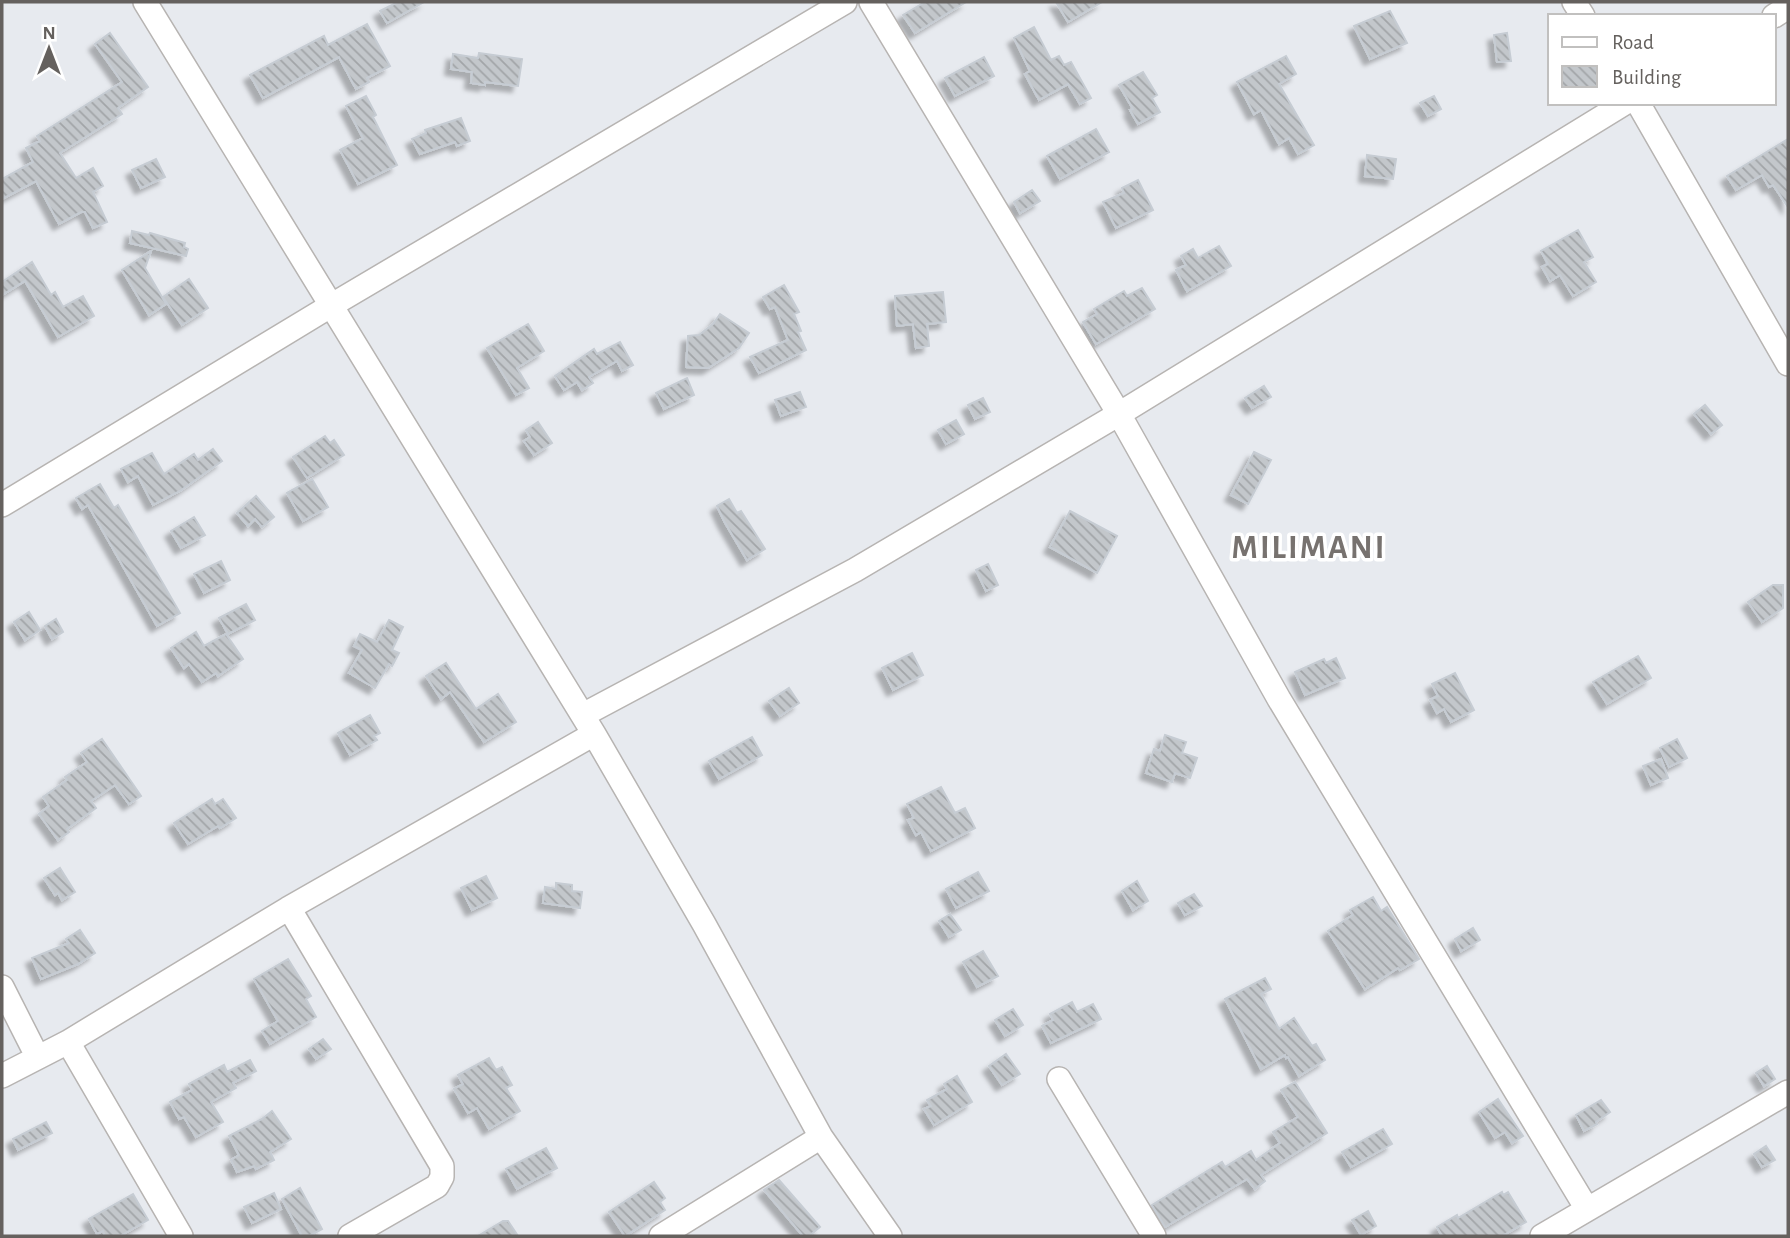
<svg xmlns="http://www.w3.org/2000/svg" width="1790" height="1238" viewBox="0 0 1790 1238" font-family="'Alegreya Sans',sans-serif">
  <defs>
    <pattern id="building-back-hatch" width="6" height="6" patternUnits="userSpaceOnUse" patternTransform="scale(1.75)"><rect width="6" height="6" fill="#c3c7cb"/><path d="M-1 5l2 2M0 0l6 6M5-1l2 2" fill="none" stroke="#a2a5a8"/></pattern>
    <filter id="shadow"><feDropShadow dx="-6" dy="6" stdDeviation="2" flood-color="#0004"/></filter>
  </defs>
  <rect width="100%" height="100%" fill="#e7eaef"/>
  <path fill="url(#building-back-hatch)" stroke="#c6ccd3" stroke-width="2" filter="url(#shadow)" d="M398,2H424L387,23L380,11Z
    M925,2H966L915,33L903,15Z
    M1056,2H1102L1068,22Z
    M1390,11L1407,43L1370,59L1354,26Z
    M367,24L390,66L367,78L369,82L356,89L339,57L263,98L250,75L324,36L328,45Z
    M1034,27L1051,60L1059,56L1064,65L1071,62L1091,98L1080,104L1068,84L1039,100L1025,74L1030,71L1014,38Z
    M110,33L148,87L118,108L122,114L60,153L76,178L93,168L103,186L93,192L107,222L93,228L85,212H81L59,224L36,181L2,199V179L33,162L26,148L40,141L37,136L122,82L95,44Z
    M1507,33L1511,61L1497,62L1494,35Z
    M479,53L522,59L518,86L485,82V85L471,83L472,72L451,69L453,54L478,58Z
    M1286,56L1296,74L1279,84L1314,145L1298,154L1289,138L1279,144L1261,110L1254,114L1237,82Z
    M984,57L994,76L955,96L945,78Z
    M1143,72L1157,95L1152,98L1160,112L1138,124L1130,110L1133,109L1119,85Z
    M366,96L376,115L373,117L397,165L358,184L340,150L363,138L346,106Z
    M1434,96L1441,109L1428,116L1420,103Z
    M461,118L470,141L457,146L455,142L420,154L412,139L426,133L425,130Z
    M1096,129L1109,152L1060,179L1047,156Z
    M1788,139V207L1773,185L1769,187L1762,175L1736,190L1727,176Z
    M1367,155L1396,159L1393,179L1365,176Z
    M156,159L165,177L141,188L132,170Z
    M1138,180L1153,210L1116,228L1103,202L1124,193L1122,188Z
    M1032,190L1040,201L1020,213L1014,202Z
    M1578,230L1593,257L1584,262L1596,282L1573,296L1560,275L1550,281L1542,267L1548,264L1541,251Z
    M132,231L149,235L150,233L185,243L184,247L188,249L186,256L130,243Z
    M1219,246L1231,266L1187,291L1176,270L1186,265L1181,256L1193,249L1198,258Z
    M151,251L145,268L166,304L149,315L122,270Z
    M32,262L51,295L55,292L63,307L83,296L94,316L58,337L25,281L2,295V282Z
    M189,279L208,308L182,325L163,297Z
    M784,285L799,312L794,314L801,331L798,332L806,350L759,373L750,357L788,340L775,307L770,309L763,297Z
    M1142,288L1155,309L1096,344L1083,322L1097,314L1094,309L1124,291L1127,296Z
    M943,292L946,322L927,324L929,346L916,348L913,324L897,326L895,296Z
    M720,314L749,333L739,348L708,368L686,367L688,336L699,335L713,324Z
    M528,324L544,351L517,368L529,388L516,395L487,348Z
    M620,342L633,365L622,371L617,361L589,377L593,383L582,390L577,382L564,390L555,376L594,349L597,354Z
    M687,378L694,395L664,409L656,393Z
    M1264,386L1271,397L1252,408L1245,398Z
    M800,392L806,407L781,416L775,400Z
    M983,398L990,412L975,419L968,405Z
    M1705,405L1722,425L1711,434L1694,414Z
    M956,420L964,434L946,444L938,430Z
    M538,422L552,443L534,455L524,441L530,437L526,430Z
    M325,436L330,443L334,440L344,455L307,478L293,457Z
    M213,449L222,461L180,491L153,505L138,476L128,482L121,469L152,453L164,474L194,454L198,460Z
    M1254,452L1271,460L1248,504L1231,495Z
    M312,479L328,507L303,521L287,493Z
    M100,484L114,508L118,505L180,613L157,626L88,505L82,509L76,498Z
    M256,496L274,517L262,527L255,519L248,526L237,513Z
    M729,499L737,513L741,511L765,549L747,560L724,521L717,506Z
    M1070,511L1117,536L1097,573L1050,547Z
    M194,517L205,535L181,548L171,531Z
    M221,561L230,580L204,593L194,574Z
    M988,564L998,585L986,591L976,570Z
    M1773,585H1783V608L1762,622L1748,602Z
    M246,604L255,620L228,634L219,618Z
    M29,612L40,630L25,640L14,622Z
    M56,619L63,632L52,639L45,626Z
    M389,620L403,627L392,650L399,653L392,666L389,664L375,688L349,673L362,650L354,646L360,634L377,642Z
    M196,632L204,646L226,634L243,659L218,676L216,673L202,682L189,664L184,668L171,648Z
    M912,653L923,675L893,690L882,668Z
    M1638,656L1651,678L1607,704L1593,682Z
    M1336,658L1345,678L1305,695L1295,672L1324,659L1326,663Z
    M446,663L476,709L498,694L516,722L484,742L450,692L441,699L426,676Z
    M1455,673L1474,710L1451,722L1444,709L1437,713L1430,700L1438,696L1432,684Z
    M789,688L799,703L780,716L769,701Z
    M370,715L380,733L374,736L377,740L350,755L338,733Z
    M1165,735L1186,742L1182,753L1197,758L1190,778L1175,773L1172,782L1146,773L1154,749L1160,751Z
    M752,737L762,755L719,779L709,761Z
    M102,739L141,796L129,804L115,785L91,801L96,808L67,829L69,832L58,840L39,814L49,806L43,797L67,780L65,777L87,762L81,753Z
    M1677,739L1687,758L1669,767L1660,748Z
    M1661,759L1668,778L1651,785L1643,766Z
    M941,787L955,813L965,808L975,828L931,851L921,832L916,835L908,820L914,818L907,804Z
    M212,799L215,804L223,799L236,818L220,828L218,826L188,844L174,823Z
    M60,868L75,892L62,900L58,893L55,895L44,878Z
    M978,872L989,891L956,908L946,889Z
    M486,876L497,898L472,910L461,888Z
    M1137,881L1148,901L1133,910L1122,891Z
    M556,883L572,885V891L582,892L580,908L543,903L545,887L556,889Z
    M1194,894L1202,906L1185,915L1178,903Z
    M1373,897L1381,911L1387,907L1419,959L1400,970L1398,968L1365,989L1328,931L1353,915L1350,910Z
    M950,914L961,930L949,937L939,921Z
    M1473,928L1480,940L1461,951L1455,939Z
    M80,930L95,953L78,964L41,979L32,958L69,943L66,939Z
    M983,951L998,976L977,987L963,962Z
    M288,959L311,996L306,999L316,1017L270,1044L262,1031L278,1021L254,979Z
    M1265,978L1271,989L1261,994L1279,1029L1294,1018L1312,1046L1316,1044L1325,1060L1299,1076L1288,1057L1286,1058L1285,1055L1261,1069L1225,999Z
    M1072,1002L1077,1012L1093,1004L1101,1019L1051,1043L1042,1026L1053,1020L1050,1014Z
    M1013,1009L1023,1025L1005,1036L995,1020Z
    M323,1039L331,1049L316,1059L309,1049Z
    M1006,1054L1020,1074L1002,1085L989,1066Z
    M489,1058L496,1070L502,1067L512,1085L506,1088L520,1111L489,1129L477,1108L468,1113L454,1089L463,1084L458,1075Z
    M250,1060L256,1071L233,1083L236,1088L211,1102L223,1122L196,1137L184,1117L179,1119L170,1102L192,1090L189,1084L224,1065L227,1072Z
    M1767,1066L1775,1079L1764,1086L1756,1073Z
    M957,1076L972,1102L934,1125L924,1109L931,1106L927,1100L947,1089L944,1084Z
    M1295,1082L1327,1133L1261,1175L1265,1181L1255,1189L1247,1179L1165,1227L1152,1205L1222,1162L1225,1167L1251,1151L1256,1160L1280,1143L1273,1132L1298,1117L1281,1090Z
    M1498,1099L1523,1136L1512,1143L1505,1132L1495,1138L1479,1112Z
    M1601,1100L1610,1112L1596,1122L1597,1124L1584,1131L1576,1115Z
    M272,1111L291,1139L270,1152L274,1160L256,1169L254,1166L237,1172L231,1160L239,1155L229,1136L262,1119Z
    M46,1122L52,1133L18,1150L13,1139Z
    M1383,1129L1392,1144L1351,1167L1342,1152Z
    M1766,1146L1775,1160L1762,1167L1754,1154Z
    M546,1148L557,1168L517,1189L506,1169Z
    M779,1180L820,1227L809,1236H803L764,1190Z
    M654,1182L665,1198L660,1202L665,1210L625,1236L609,1212Z
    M300,1188L322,1229L309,1236H302L282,1199Z
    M1502,1192L1503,1195L1508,1192L1526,1222L1502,1236H1442L1437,1227L1457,1215L1458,1218Z
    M274,1193L281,1209L252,1223L244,1207Z
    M133,1194L148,1220L120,1236H105L103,1231L97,1234L89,1219Z
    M1368,1211L1376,1226L1361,1235L1352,1220Z
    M503,1221H508L518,1236H478Z"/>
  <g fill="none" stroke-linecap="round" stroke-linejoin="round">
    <g stroke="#b7b4b2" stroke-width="26">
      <path id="minor" d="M145,2L594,734L704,924L821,1137L890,1236
        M871,2L1119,414L1279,699L1587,1209
        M1574,2L1583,16
        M1774,16L1788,7
        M1638,103L1788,364
        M2,505L332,305L845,2
        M583,715L855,570L1119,414L1625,103
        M289,908L442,1166V1177L437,1186L350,1236
        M2,987L37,1056
        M68,1042L181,1236
        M2,1076L68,1042L289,908L594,734
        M1059,1079L1154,1236
        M661,1236L821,1137
        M1542,1236L1788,1092"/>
    </g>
    <use href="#minor" stroke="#fff" stroke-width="23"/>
  </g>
  <g text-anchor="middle" stroke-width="7" stroke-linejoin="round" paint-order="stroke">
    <g font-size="33" font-weight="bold" letter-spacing="2" fill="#77726f" stroke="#fff">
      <text x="1309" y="558">MILIMANI</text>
    </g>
  </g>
  <rect width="1790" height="1238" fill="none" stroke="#65615e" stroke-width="7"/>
  <rect x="1548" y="14" width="228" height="91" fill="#ffffff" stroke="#c1c0bf" stroke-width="2"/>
  <rect x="1562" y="37" width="35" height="10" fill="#ffffff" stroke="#c1c0bf" stroke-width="2"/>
  <text x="1612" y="49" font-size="21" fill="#65615e">Road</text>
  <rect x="1562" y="66" width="35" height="21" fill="url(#building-back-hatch)" stroke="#c1c0bf" stroke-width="2"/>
  <text x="1612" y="84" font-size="21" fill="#65615e">Building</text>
  <g transform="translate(49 49)" stroke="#ffffff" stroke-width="5" paint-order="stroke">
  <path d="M0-5L12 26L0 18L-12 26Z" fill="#65615e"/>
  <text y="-10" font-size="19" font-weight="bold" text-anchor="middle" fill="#65615e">N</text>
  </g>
</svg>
